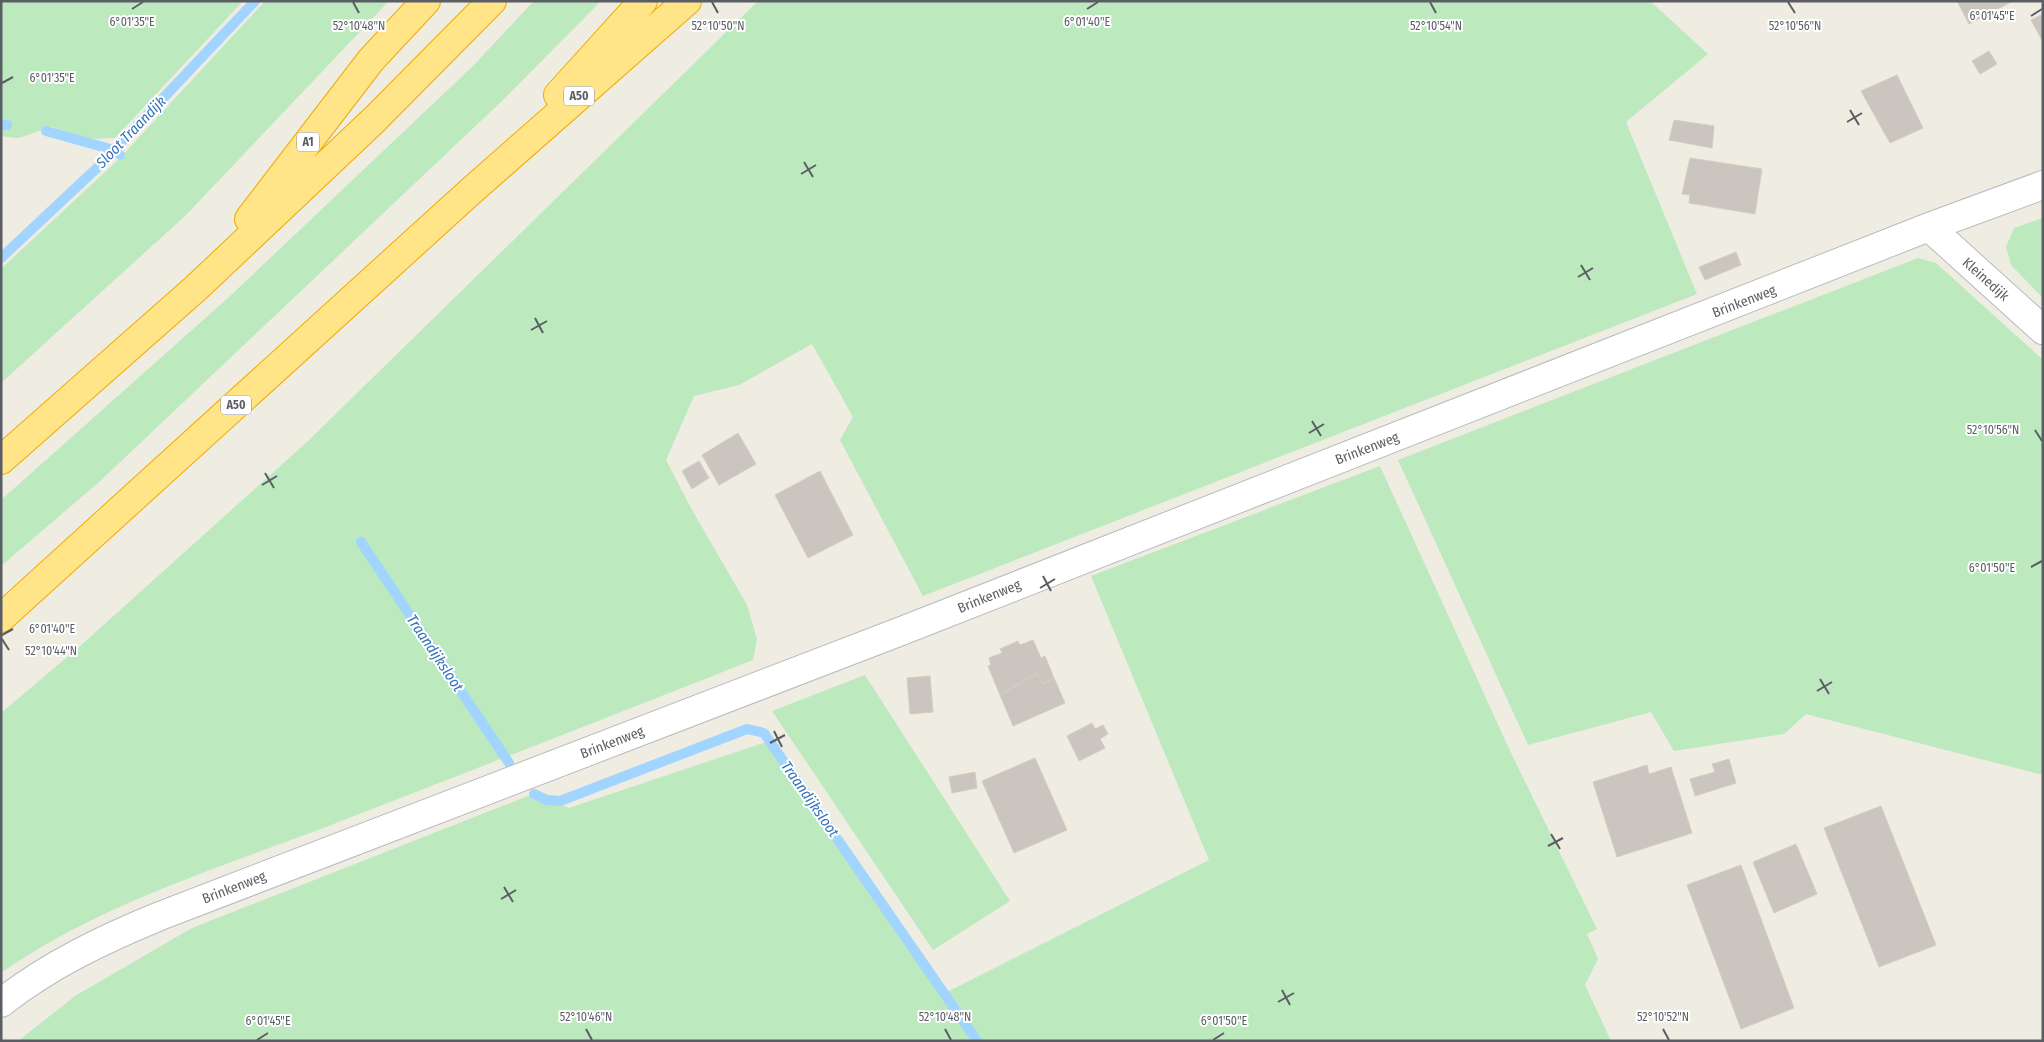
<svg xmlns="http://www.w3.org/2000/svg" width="2044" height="1042" viewBox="0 0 2044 1042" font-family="'Fira Sans Condensed',sans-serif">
  <rect width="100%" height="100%" fill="#efece2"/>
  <path fill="#bce9bd" d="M1,1H243L115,138L88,139L52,127L18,138L1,136Z
    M265,1H389L185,216L1,383V269L119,159Z
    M534,1H601L504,99L98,483L1,566V500L229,297L473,66Z
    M758,1H1650L1708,54L1626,122L1697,294L923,596L840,440L853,417L812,344L739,385L694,396L666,460L691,508L747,605L757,639L753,660C608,717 463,774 318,830C212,870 94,907 1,973V713L79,647L308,441Z
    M2043,218V298L2011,265L2006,247L2014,228Z
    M1918,258L1936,263L2043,360V775L1806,714L1784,734L1674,751L1651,712L1528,745L1398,460Z
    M1380,466L1511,753L1597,929L1587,934L1598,959L1585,985L1611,1041H18L75,996L192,928L538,792L569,808L769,741L941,995L1209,860L1091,576Z
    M865,675L1010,901L933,950L772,711Z"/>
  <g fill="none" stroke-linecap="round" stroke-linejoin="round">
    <path stroke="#a1d4ff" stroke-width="10" d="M1,125H7
      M46,131L114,150L120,155
      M1,258L98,167L255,1
      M361,542L509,763
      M534,794L547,800L560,801L747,729L764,733L977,1041"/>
  </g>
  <path fill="#cac6bf" stroke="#d4cec0" d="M1957,1H2013L1969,24Z
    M2043,14V42L2031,20Z
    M1989,51L1997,64L1980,74L1972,61Z
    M1897,75L1923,128L1890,143L1861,91Z
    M1674,120L1714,126L1712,148L1669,140Z
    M1690,158L1762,169L1755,214L1689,203L1690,195L1682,194Z
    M1736,252L1741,265L1705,280L1699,267Z
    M738,433L756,464L719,485L702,455Z
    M699,461L709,478L692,489L682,471Z
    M820,471L853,535L808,558L775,495Z
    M1033,640L1041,658L1045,656L1054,678L1043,684L1037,673L1000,695L988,666L991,665L989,658L1002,653L1000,649L1018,641L1020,645Z
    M1037,673L1043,684L1054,678L1065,703L1013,726L1000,695Z
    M930,676L933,712L910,714L907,678Z
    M1092,723L1095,729L1103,725L1108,734L1100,739L1105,748L1079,761L1067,736Z
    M1035,758L1067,830L1014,853L982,781Z
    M1729,759L1736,783L1695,796L1690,779L1715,772L1712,764Z
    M1647,765L1649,774L1671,767L1692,833L1617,857L1593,782Z
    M975,772L977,788L952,793L949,777Z
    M1881,806L1936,945L1879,967L1824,828Z
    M1796,844L1817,894L1774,913L1753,862Z
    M1741,865L1794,1008L1741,1029L1687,885Z"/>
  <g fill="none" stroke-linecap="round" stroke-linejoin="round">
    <g stroke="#b7bac0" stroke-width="30">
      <path id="street" d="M1929,227L2043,330
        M1,1003C49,965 104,939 160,916L904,630L1929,227L2043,185"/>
    </g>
    <g stroke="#f0ab00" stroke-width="30">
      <path id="highway" d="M558,95L643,1
        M249,219L371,60L426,1
        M1,460L196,288L374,120L492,1
        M1,618L471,191L687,1"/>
    </g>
    <use href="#street" stroke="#fff" stroke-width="28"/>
    <use href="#highway" stroke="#ffe488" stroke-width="28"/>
  </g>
  <path fill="none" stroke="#5a5e64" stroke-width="2" d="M353,2L359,13M712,2L718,13M1430,2L1436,13M1788,2L1795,13M132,9L143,2M1087,9L1098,2M2031,16L2042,9M2,83L13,77M1850,110L1859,125M1847,122L1862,113M804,162L813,177M801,174L816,165M1581,265L1590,280M1578,277L1593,268M535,318L543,333M531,330L547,321M1312,421L1321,436M2035,430L2042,441M1309,433L1324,424M265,473L274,488M262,485L277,476M2031,567L2042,561M1043,576L1051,591M1040,588L1055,579M2,635L13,629M2,639L9,650M1820,679L1829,694M1817,691L1832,682M774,731L782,747M770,743L785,735M1551,834L1560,849M1548,846L1563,838M504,887L513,902M501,899L516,890M1282,990L1290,1005M1278,1002L1294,993M586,1029L592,1040M945,1029L951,1040M1663,1029L1669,1040M257,1040L268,1033M1213,1040L1224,1033"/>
  <g text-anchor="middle" stroke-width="4" stroke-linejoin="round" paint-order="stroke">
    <g fill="#fff" stroke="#8c8e92" stroke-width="1">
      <rect x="564" y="86.5" width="30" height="19" rx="4"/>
      <rect x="297" y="132.5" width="22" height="19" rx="4"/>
      <rect x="221" y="395.5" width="30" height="19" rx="4"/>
    </g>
    <g font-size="12" font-weight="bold" fill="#5a5e64">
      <text x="579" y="100">A50</text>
      <text x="308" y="146">A1</text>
      <text x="236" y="409">A50</text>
    </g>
    <g font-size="14" fill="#5a5e64" stroke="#fff">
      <text transform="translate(1986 279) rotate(42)" y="5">Kleinedijk</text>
      <text transform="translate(1744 301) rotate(-21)" y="5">Brinkenweg</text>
      <text transform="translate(1367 448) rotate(-21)" y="5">Brinkenweg</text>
      <text transform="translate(989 596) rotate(-22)" y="5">Brinkenweg</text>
      <text transform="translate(612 742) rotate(-21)" y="5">Brinkenweg</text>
      <text transform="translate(234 887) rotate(-21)" y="5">Brinkenweg</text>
    </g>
    <g font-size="15" font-style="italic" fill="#3573ba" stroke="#fff">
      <text transform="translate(131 132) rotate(-46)" y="5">Sloot Traandijk</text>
      <text transform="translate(435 653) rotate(56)" y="5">Traandijksloot</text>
      <text transform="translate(810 799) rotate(55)" y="5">Traandijksloot</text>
    </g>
  </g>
  <g font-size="12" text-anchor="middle" fill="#5a5e64" stroke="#fff" stroke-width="4" stroke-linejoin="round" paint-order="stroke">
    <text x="1992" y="20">6°01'45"E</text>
    <text x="132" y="26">6°01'35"E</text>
    <text x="1087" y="26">6°01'40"E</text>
    <text x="359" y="30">52°10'48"N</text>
    <text x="718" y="30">52°10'50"N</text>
    <text x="1436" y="30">52°10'54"N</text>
    <text x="1795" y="30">52°10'56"N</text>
    <text x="52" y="82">6°01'35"E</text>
    <text x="1993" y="434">52°10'56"N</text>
    <text x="1992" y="572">6°01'50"E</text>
    <text x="52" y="633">6°01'40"E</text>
    <text x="51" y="655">52°10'44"N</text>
    <text x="586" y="1021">52°10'46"N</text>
    <text x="945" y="1021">52°10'48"N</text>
    <text x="1663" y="1021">52°10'52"N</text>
    <text x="268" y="1025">6°01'45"E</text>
    <text x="1224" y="1025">6°01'50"E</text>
  </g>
  <rect width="2044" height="1042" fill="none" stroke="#5a5e64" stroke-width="5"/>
</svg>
